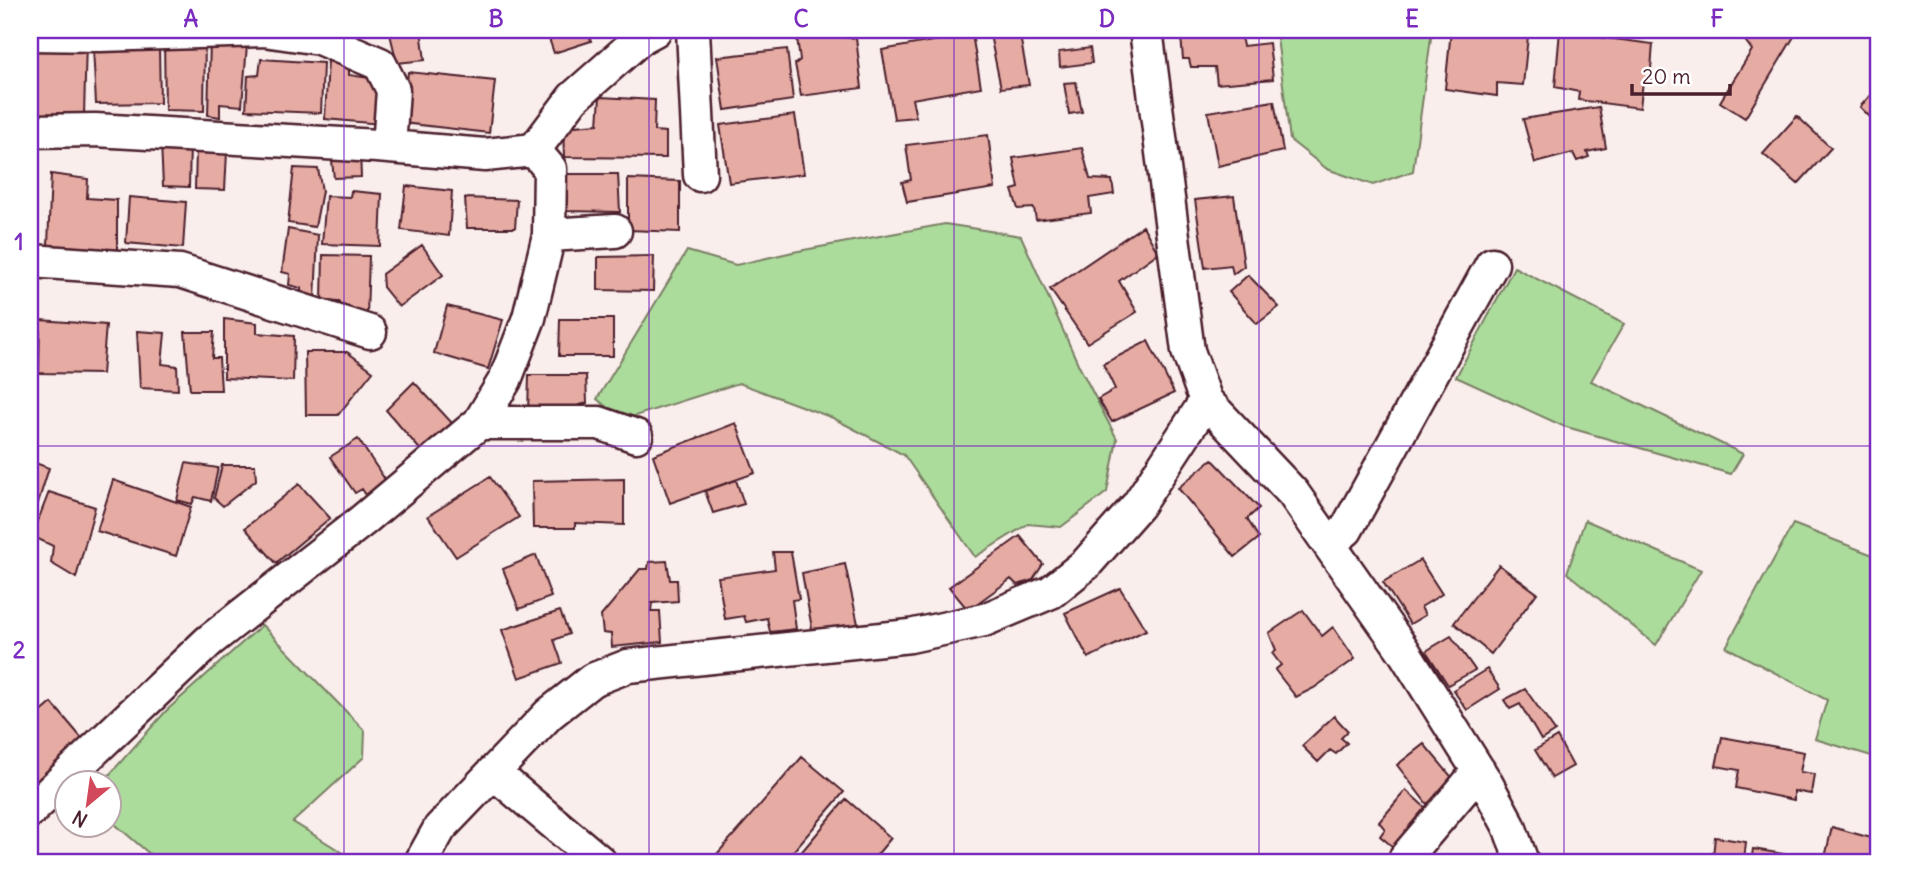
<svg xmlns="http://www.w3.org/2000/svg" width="1908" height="892" viewBox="0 0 1908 892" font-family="Delius,sans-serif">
  <rect width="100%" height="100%" fill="#faeeed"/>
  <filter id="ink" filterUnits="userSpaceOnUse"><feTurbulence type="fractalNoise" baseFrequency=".0143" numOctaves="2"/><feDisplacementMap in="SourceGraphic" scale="14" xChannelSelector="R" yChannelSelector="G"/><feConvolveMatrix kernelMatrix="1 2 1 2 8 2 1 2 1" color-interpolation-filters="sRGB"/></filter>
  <g filter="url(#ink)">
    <path fill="#abdc9c" stroke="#7a7e64" stroke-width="2" d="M1276,30H1432L1413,171L1373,185L1327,169L1290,140Z
      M945,224L1021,236L1079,366L1117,439L1107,492L1061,527L1028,524L975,557L904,455L833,418L739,383L622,420L597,399L687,251L736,265L793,252Z
      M1514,267L1624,324L1591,381L1743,454L1731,474L1563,426L1456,377Z
      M1585,520L1701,570L1656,645L1567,573Z
      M1793,524L1878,557V758L1815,739L1827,700L1726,647Z
      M262,625L365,731L364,757L293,822L358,862H159L109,819L108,784L102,783L166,711Z"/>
    <path fill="#e6aca4" stroke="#4a1f2b" stroke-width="2" d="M404,30H421L425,60L397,63L390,34Z
      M546,30H587L591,41L554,53Z
      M757,30H786V33L758,37Z
      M796,30H840L842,37L856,38L862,88L801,96L795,64L800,60Z
      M989,30H1019L1029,85L1001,88Z
      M1451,30L1528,36L1523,85L1497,83V96L1445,89Z
      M1560,30H1599V37L1653,44L1650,81H1643L1640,108L1578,100L1579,92L1555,87Z
      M1751,30H1798L1745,118L1720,102L1752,50L1744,39Z
      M1240,32L1243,46L1269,43L1273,79L1217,84L1215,67H1191L1189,59H1183L1181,36Z
      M972,34L981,87L912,99L916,117L894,119L882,50Z
      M205,37L204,111L165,110L164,38Z
      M30,40H86L84,116L30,115Z
      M210,41L247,45L242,106L220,104V117L208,115Z
      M93,47H159L160,103L96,104Z
      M1090,48L1092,63L1060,67L1059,52Z
      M787,49L793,100L725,110L717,57Z
      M261,59L323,63L321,113L246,110L248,76L259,75Z
      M328,60L349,63V75L376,79V100L381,101V124L325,119Z
      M408,72L495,81L489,133L403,123Z
      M1076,82L1082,112L1069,114L1064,83Z
      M1878,86V125L1860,107Z
      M600,97L655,100L654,131L666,132V158L564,157L563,127L598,124Z
      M1274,101L1283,151L1218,166L1208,112Z
      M1599,107L1606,148L1587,152L1589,157L1577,161L1573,153L1535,163L1523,119Z
      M795,115L804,174L729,183L720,125Z
      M1797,116L1831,148L1798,184L1763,154Z
      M988,135L995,188L907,202L902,182L911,180L906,145Z
      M161,143L190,144L189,187L163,186Z
      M1082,148L1090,179L1112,180L1114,194L1089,198L1091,213L1036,220L1034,208L1018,209L1012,190L1019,188L1013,158Z
      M196,150L227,152L225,190L195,189Z
      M360,151L361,177L334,178L331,152Z
      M294,168L318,169L322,191L315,227L288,223Z
      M51,174L88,179L87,198L117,200V250L48,245Z
      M562,174H618L620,212L564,211Z
      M628,179L680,181V232L628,230Z
      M406,186L452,191L449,236L401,230Z
      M351,191L382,194L380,246L322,244L326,196L350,197Z
      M1234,196L1244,266L1233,274L1231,265L1205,268L1195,200Z
      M129,197L186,202L183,248L126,243Z
      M465,198L517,200L515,228H467Z
      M1143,226L1158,253L1119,281L1137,312L1087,343L1050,289Z
      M288,229L318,235L315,300L301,298V288L289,285L290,274L282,272Z
      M422,245L443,275L399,307L383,287L382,274Z
      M323,255L369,256L367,316L352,313V309L340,307V302L322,301Z
      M654,256L653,291L598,290V257Z
      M1248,275L1279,307L1257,324L1229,292Z
      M447,306L503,320L488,369L434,353Z
      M224,319L257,323V333L294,336L293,381L224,378Z
      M560,319H613V356H559Z
      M40,320L106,325L102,374L39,373Z
      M137,331L165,333L162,364L177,366L178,390L140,388Z
      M185,332H214L212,358H219L221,390H190Z
      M1148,341L1174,393L1112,422L1098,399L1115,389L1103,364Z
      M305,352H347L373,371L338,415H306Z
      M529,375H586L587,403L580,405L579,415L528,414Z
      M414,382L452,423L423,453L386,410Z
      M736,423L755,473L670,503L653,455Z
      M358,439L388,484L368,498L362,489L355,493L330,457Z
      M1212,459L1259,508L1247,519L1259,538L1235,557L1178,488Z
      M30,461L49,468L31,525H30Z
      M186,463L218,468L211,501L195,497L192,504L177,500Z
      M222,465H255L256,480L223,506L214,498Z
      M490,477L519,517L456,557L428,516Z
      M624,479V525L575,523V528H533L532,481Z
      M113,480L191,507L176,556L97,531Z
      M736,480L744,504L713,513L705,491Z
      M299,484L330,518L276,563L245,528Z
      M49,492L95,507L76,578L51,563L53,546L32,536Z
      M1020,536L1043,564L1033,580L1017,585L1011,579L968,610L949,587Z
      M773,552H791L799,599L792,600L796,629L770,632L767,618L746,622L744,616L725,619L718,577L775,569Z
      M536,555L551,597L519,609L503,569Z
      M1420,560L1442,594L1421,607L1425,615L1410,624L1383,582Z
      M667,561L670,580H677L678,601L652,603L651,611H660L662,642L612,647L611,634L603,633L601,616L640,569H648L649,562Z
      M845,564L858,624L813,634L802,573Z
      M1499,565L1537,593L1491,654L1454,623Z
      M1120,588L1146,630L1088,658L1065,613Z
      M1303,610L1322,636L1333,627L1355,659L1314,688L1296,697L1275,670L1281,665L1272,653L1276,650L1269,633Z
      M560,611L569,634L554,640L562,663L519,678L502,630Z
      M1451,636L1475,670L1448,685L1426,651Z
      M1487,669L1500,689L1467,710L1453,690Z
      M1525,689L1555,731L1541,740L1520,704L1510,709L1504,700Z
      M52,703L85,742L30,792V713L34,718Z
      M1334,716L1348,731L1341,738L1347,743L1336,754L1330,750L1318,762L1302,746Z
      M1557,737L1573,766L1552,778L1535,750Z
      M1722,737L1804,752L1800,772L1814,774L1811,794L1794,791V800L1736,788L1739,770L1716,766Z
      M1424,744L1455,781L1427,804L1397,765Z
      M802,757L844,792L784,862H710Z
      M1406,790L1429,811L1393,847L1380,836L1385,829L1379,822Z
      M846,799L891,838L871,862H793Z
      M1832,827L1878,840L1872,862H1824Z
      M1715,837L1746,842L1744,860L1713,856Z
      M1753,849L1795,856V862H1751Z"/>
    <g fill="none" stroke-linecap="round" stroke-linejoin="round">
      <g stroke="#4a1f2b" stroke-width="37">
        <path id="minor" d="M693,30L700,175
          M1146,30L1188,351L1206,401L1293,493L1403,650L1485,781L1509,826L1522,862
          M30,34L100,35L264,30L319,38L380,64L393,90L389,147
          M30,131L95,130L377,146L485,155L534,150L573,98L642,37L655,30
          M549,235L615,231
          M30,261L180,271L370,332
          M479,423H599L636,436
          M1329,544L1346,530L1492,264
          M493,772L600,862
          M30,811L209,641L362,521L479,423L505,380L529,318L549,235L550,169L534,150
          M1406,857L1479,771
          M421,862L440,828L549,714L592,680L628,666L910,636L984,620L1051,592L1086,564L1138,505L1206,401"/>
      </g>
      <use href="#minor" stroke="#fff" stroke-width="32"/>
    </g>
  </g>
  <path fill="none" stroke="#7b2cbf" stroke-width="2" stroke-opacity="0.55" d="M344,30V862M649,30V862M954,30V862M1259,30V862M1564,30V862M30,446H1878"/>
  <rect width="1908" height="892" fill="none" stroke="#fff" stroke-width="77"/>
  <g transform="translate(88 804) rotate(209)"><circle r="33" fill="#ffffff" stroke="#b7a5aa" stroke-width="2"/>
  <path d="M0-5L12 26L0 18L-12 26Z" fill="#d1495b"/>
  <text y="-10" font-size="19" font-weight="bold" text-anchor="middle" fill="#4a1f2b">N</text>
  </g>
  <path d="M1632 84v10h98v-10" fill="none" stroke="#4a1f2b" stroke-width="3.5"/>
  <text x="1642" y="84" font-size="21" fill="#4a1f2b" stroke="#ffffff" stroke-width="5" paint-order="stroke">20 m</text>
  <rect x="38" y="38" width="1832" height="816" fill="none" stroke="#7b2cbf" stroke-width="2.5"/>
  <g font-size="23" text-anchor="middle" font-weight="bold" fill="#7b2cbf">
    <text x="191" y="27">A</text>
    <text x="496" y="27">B</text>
    <text x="801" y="27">C</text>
    <text x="1107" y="27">D</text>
    <text x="1412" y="27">E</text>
    <text x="1717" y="27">F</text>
    <text x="19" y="250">1</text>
    <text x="19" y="658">2</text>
  </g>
</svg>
